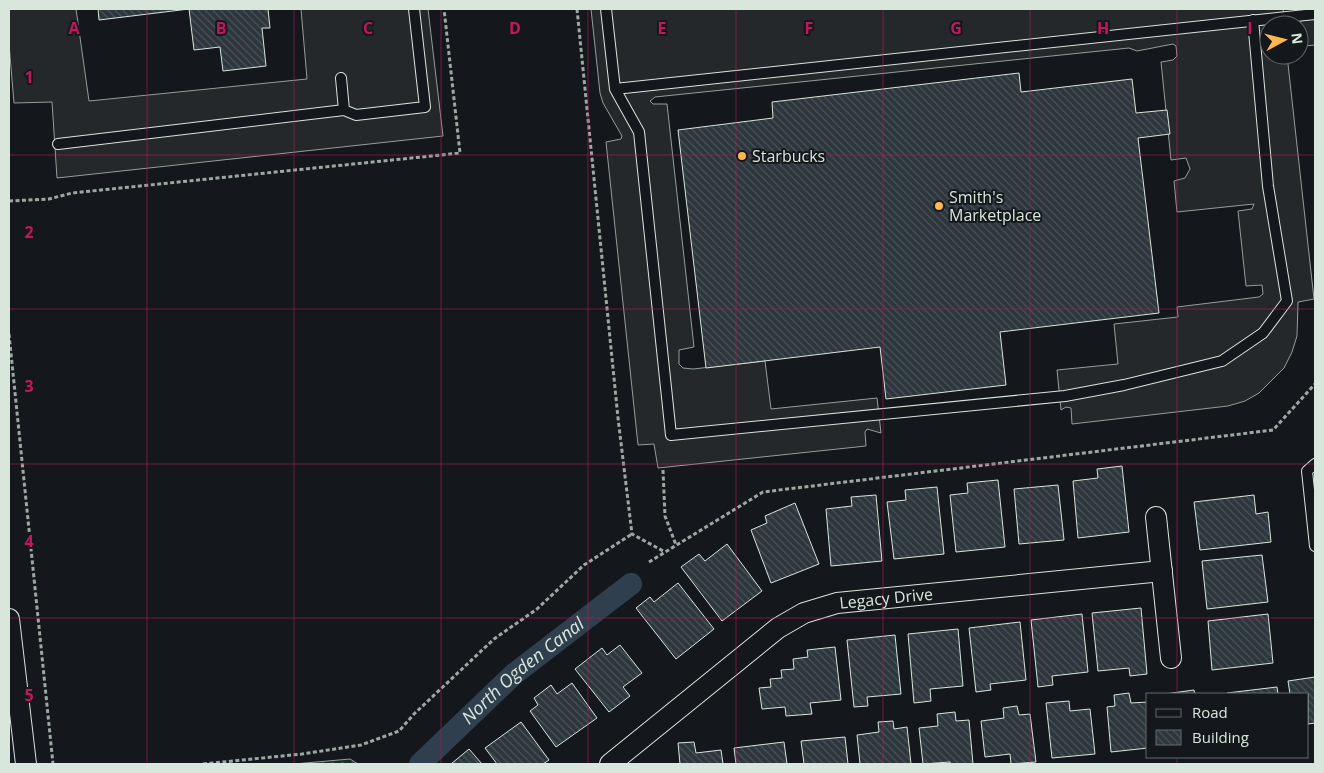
<svg xmlns="http://www.w3.org/2000/svg" width="1324" height="773" viewBox="0 0 1324 773" font-family="'Open Sans',sans-serif">
  <defs>
    <pattern id="grass-dots" width="8" height="8" patternUnits="userSpaceOnUse" patternTransform="scale(1.25)"><rect width="8" height="8" fill="#1a2d24"/><path d="M2 2h.1M6 6h.1" fill="none" stroke="#3b4b43" stroke-width="1.8" stroke-linecap="round"/></pattern>
    <pattern id="building-back-hatch" width="6" height="6" patternUnits="userSpaceOnUse" patternTransform="scale(1.25)"><rect width="6" height="6" fill="#2c363c"/><path d="M-1 5l2 2M0 0l6 6M5-1l2 2" fill="none" stroke="#4a5358"/></pattern>
  </defs>
  <rect width="100%" height="100%" fill="#14181c"/>
  <path fill="url(#grass-dots)" stroke="#939e99" d="M350,759L358,764H294Z"/>
  <path fill="#24282b" stroke="#939e99" d="M9,9H76L89,101L307,79L301,9H428L443,136L57,178L52,102L14,103L9,44Z
    M591,9H1283L1285,25H1269V55H1287L1314,299L1298,302L1297,336L1292,352L1284,368L1259,393L1245,401L1228,406L1072,424L1071,408L1066,407L1061,410L1057,370L1118,364L1114,324L1178,317L1177,307L1259,297L1263,294L1262,285L1246,286L1238,211L1252,209L1254,204L1177,212L1174,181L1185,178L1190,169L1186,158L1171,160L1161,62L1173,60L1177,56L1176,46L1173,44L1137,51L1129,48L655,97L650,101L653,104H667L694,347L679,350V364L683,368L693,369L765,361L771,409L877,398L881,433L867,429L865,432L866,446L658,468L654,444L638,445L606,142L621,139L622,136L603,103L600,93Z
    M1294,9H1315V45L1305,46Z"/>
  <g fill="none" stroke-linecap="round" stroke-linejoin="round">
    <path stroke="#2f3f4d" stroke-width="22" id="s1" d="M420,764L514,674L631,584"/>
  </g>
  <path fill="url(#building-back-hatch)" stroke="#d8e6dc" d="M98,9H268L270,28H262L266,66L223,71L220,47L194,50L189,9L99,20Z
    M1019,73L1021,92L1132,79L1136,113L1167,110L1170,134L1138,138L1159,313L1000,332L1006,385L886,399L880,347L706,368L678,130L773,118L772,102Z
    M1122,466L1129,532L1078,538L1073,481L1098,478L1097,469Z
    M998,480L1005,547L956,552L950,495L968,493L967,483Z
    M1058,485L1064,540L1019,544L1014,489Z
    M937,487L944,554L894,559L887,502L906,500L905,490Z
    M876,495L882,561L831,566L826,509L852,506L851,497Z
    M1254,495L1256,514L1268,512L1271,542L1200,550L1194,502Z
    M795,503L819,564L771,583L751,530L767,523L765,516Z
    M727,544L762,591L722,621L681,567L699,554L705,561Z
    M1262,555L1268,602L1207,609L1202,561Z
    M678,583L714,629L676,659L636,608L650,597L654,602Z
    M1141,608L1147,674L1130,676L1129,668L1098,671L1092,613Z
    M1082,614L1088,672L1052,676L1053,685L1038,687L1031,620Z
    M1268,614L1273,663L1212,670L1208,621Z
    M1020,622L1026,680L990,684L991,690L976,692L969,628Z
    M958,629L963,686L930,689L931,701L914,703L908,634Z
    M895,635L901,694L867,697L868,706L854,707L847,640Z
    M620,645L642,673L623,687L630,696L609,712L575,669L602,648L607,655Z
    M835,647L841,700L810,703L812,714L786,716L785,707L762,709L759,688L771,687L770,679L782,678L781,670L794,669L793,659L808,657L807,650Z
    M1315,677V723L1308,724V694H1290L1288,681Z
    M572,683L597,718L556,747L530,711L538,705L534,698L551,685L557,694Z
    M1277,687L1278,694H1227V693Z
    M1194,690L1195,694H1165Z
    M1129,693L1131,703L1148,702V748L1111,752L1107,707L1115,706L1114,695Z
    M1069,701L1070,711L1090,709L1095,754L1052,758L1046,703Z
    M1017,706L1019,715L1030,714L1036,762L1011,764L1010,754L985,757L981,721L1004,718L1003,708Z
    M955,712L956,721L969,720L973,764H950V762L923,764L919,728L938,726L937,714Z
    M893,721L894,729L907,727L911,764H860L857,735L879,732L878,722Z
    M521,722L549,760L543,764H497L485,748Z
    M845,737L848,764H804L801,741Z
    M694,742L696,753L721,750L723,764H680L678,743Z
    M784,742L787,764H736L734,748Z
    M469,749L482,764H451Z"/>
  <g fill="none" stroke-linecap="round" stroke-linejoin="round">
    <g stroke="#d8e6dc" stroke-width="12">
      <path id="service" d="M606,9L615,89L639,132L671,435L1065,396L1124,385L1222,361L1263,333L1287,301L1268,186L1253,20
        M615,89L1315,14
        M344,110L356,115L425,107L414,9
        M58,144L344,110L341,78
        M1315,464L1307,471L1315,546"/>
    </g>
    <g stroke="#d8e6dc" stroke-width="22">
      <g id="minor">
        <path d="M1156,517L1171,658"/>
        <path d="M9,619L26,764"/>
        <path id="s2" d="M610,764L778,628L804,613L837,603L1162,571"/>
      </g>
    </g>
    <path stroke="#9da8a2" stroke-width="3" stroke-dasharray="4 2.5" stroke-linecap="butt" d="M577,9L618,418L632,534L665,552
      M9,201L49,199L72,193L460,153L444,9
      M9,334L53,764
      M663,470L665,516L676,545
      M649,562L763,492L1273,430L1315,384
      M203,764L302,754L361,745L399,731L414,714L494,639L537,609L584,565L632,534"/>
    <use href="#service" stroke="#14181c" stroke-width="10"/>
    <use href="#minor" stroke="#14181c" stroke-width="20"/>
  </g>
  <path fill="none" stroke="#c2185b" stroke-width="1" stroke-opacity="0.55" d="M147,9V764M294,9V764M441,9V764M588,9V764M736,9V764M883,9V764M1030,9V764M1177,9V694M9,155H1315M9,309H1315M9,464H1315M9,618H1315M1177,757V764"/>
  <g fill="#ffb74d" stroke="#14181c" stroke-width="2">
    <circle cx="742" cy="156" r="5"/>
    <circle cx="939" cy="206" r="5"/>
  </g>
  <g text-anchor="middle" stroke-width="4" stroke-linejoin="round" paint-order="stroke">
    <g font-size="16" fill="#d8e6dc" stroke="#14181c" text-anchor="start">
      <text x="752" y="162">Starbucks</text>
      <text x="949" y="203">Smith's<tspan x="949" dy="18">Marketplace</tspan></text>
    </g>
    <g font-size="16" fill="#d8e6dc" stroke="#14181c">
      <text dy="6" stroke="none"><textPath href="#s2" startOffset="330">Legacy Drive</textPath></text>
    </g>
    <g font-size="18" font-style="italic" fill="#d8e6dc" stroke="#14181c">
      <text dy="6" stroke="none"><textPath href="#s1" startOffset="139">North Ogden Canal</textPath></text>
    </g>
  </g>
  <g font-size="16" text-anchor="middle" font-weight="bold" fill="#c2185b" stroke="#14181c" stroke-width="4" stroke-linejoin="round" paint-order="stroke">
    <text x="74" y="34">A</text>
    <text x="221" y="34">B</text>
    <text x="368" y="34">C</text>
    <text x="515" y="34">D</text>
    <text x="662" y="34">E</text>
    <text x="809" y="34">F</text>
    <text x="956" y="34">G</text>
    <text x="1103" y="34">H</text>
    <text x="1250" y="34">I</text>
    <text x="29" y="83">1</text>
    <text x="29" y="238">2</text>
    <text x="29" y="392">3</text>
    <text x="29" y="547">4</text>
    <text x="29" y="701">5</text>
  </g>
  <rect width="1324" height="773" fill="none" stroke="#d8e6dc" stroke-width="20"/>
  <rect x="1146" y="693" width="162" height="65" fill="#14181c" stroke="#626a69"/>
  <rect x="1156" y="709" width="25" height="8" fill="#14181c" stroke="#626a69"/>
  <text x="1192" y="718" font-size="15" fill="#d8e6dc">Road</text>
  <rect x="1156" y="730" width="25" height="15" fill="url(#building-back-hatch)" stroke="#626a69"/>
  <text x="1192" y="743" font-size="15" fill="#d8e6dc">Building</text>
  <g transform="translate(1284 40) rotate(83)"><circle r="24" fill="#14181c" stroke="#626a69"/>
  <path d="M0-4L9 19L0 12L-9 19Z" fill="#ffb74d"/>
  <text y="-8" font-size="14" font-weight="bold" text-anchor="middle" fill="#d8e6dc">N</text>
  </g>
</svg>
